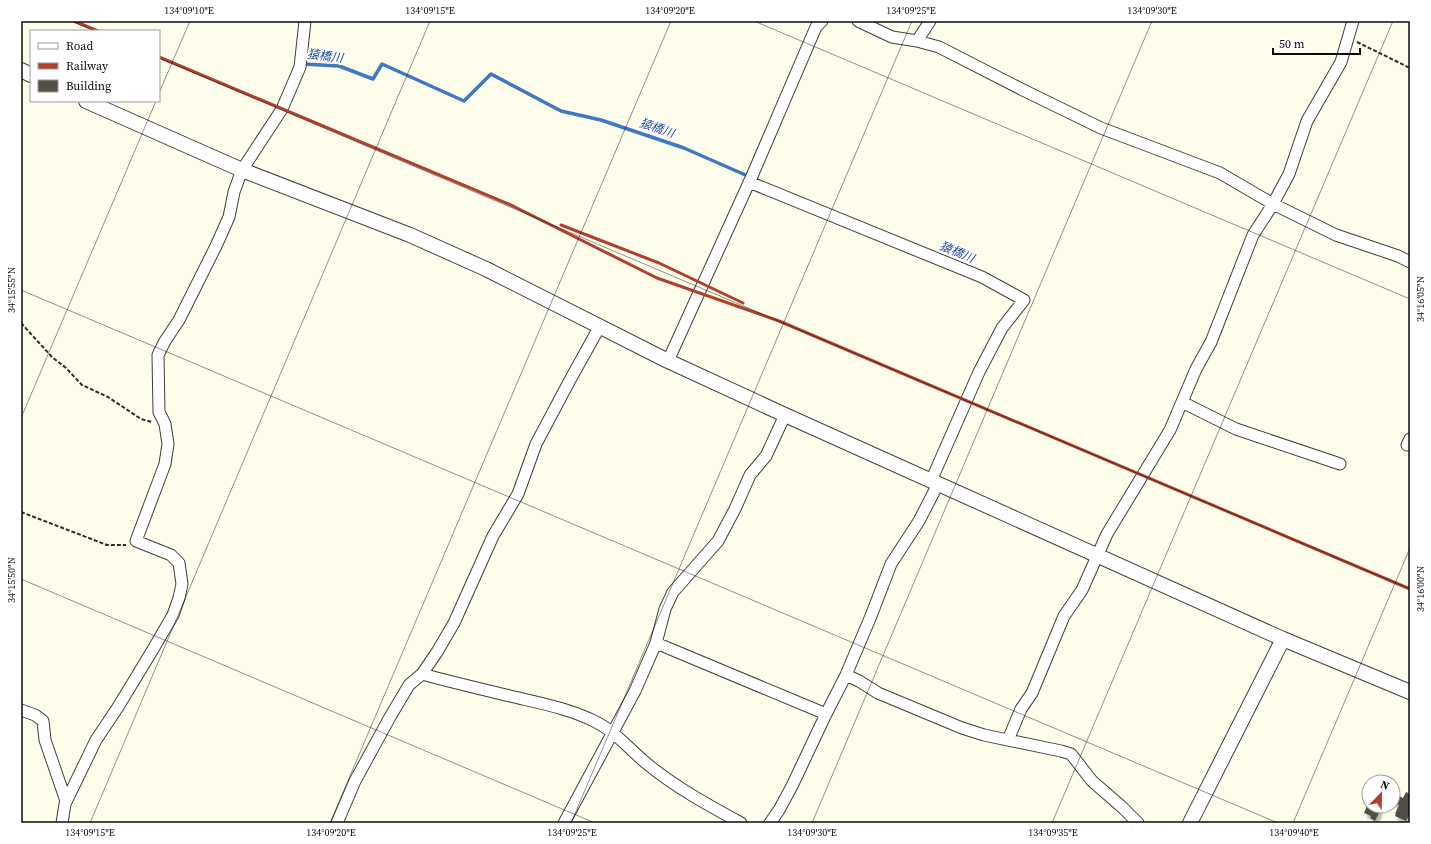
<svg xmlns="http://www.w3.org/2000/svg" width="1431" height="844" viewBox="0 0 1431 844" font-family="'Source Serif 4','Noto Sans JP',serif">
  <defs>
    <filter id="shadow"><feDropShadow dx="2.5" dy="4.5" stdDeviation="1" flood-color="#0004"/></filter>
  </defs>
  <rect width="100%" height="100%" fill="#fefdeb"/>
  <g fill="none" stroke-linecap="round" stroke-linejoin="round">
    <path stroke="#3f77c3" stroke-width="3.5" d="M303,64L339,66L373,79L382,64L464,101L491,74L561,111L601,120L684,148L750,177"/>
  </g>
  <path fill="#534e48" filter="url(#shadow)" d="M1406,792L1410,794V814L1406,821L1395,816L1396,814H1395L1399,805L1393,803V797L1395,794L1403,798Z
    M1369,801V806H1381L1379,810L1380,811L1375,821L1370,818L1371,816L1364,813Z"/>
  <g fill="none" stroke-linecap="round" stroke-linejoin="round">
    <g stroke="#3e3e3e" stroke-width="13">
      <path id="minor" d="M858,21L892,37L917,41L939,47L1023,90L1101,128L1220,173L1273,204L1336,235L1398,256L1410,262
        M917,41L930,21
        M749,182L982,277L1024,300L1002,328L979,372L931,481
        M668,361L752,176L816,27L822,21
        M1182,402L1236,429L1340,464
        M1407,445L1410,439
        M656,643L826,714
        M422,674C451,682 481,689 510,696C539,703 568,708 594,721C615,731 629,749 646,763C675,787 708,805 741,823
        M846,675L859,681L878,693L962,728L984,735L1061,751L1071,754L1092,781L1122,807L1138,823
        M21,710L35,715L43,721L45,740L66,801
        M1008,740L1021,709L1032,693L1064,616L1082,590L1107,534L1170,430L1196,369L1211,342L1253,235L1273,204L1289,174L1307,121L1341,62L1353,21
        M62,823L65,804L96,740L118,707L152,651L173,615L179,598L182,584L179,563L171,555L136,541L165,464L168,444L165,424L159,412L158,355L165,341L179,320L216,246L229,217L234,192L242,170L282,109L300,67L305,21
        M337,823L355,781L390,717L409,685L422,674L437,652L454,623L493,536L518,494L536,444L570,380L600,326
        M564,823L635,691L656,643L665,609L673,592L718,541L735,509L750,475L766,456L785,415
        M770,823L779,810L792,786L826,714L846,675L871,616L891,564L919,521L938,484"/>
    </g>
    <g stroke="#3e3e3e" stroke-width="16">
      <path id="tertiary" d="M21,70L31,75
        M86,101L242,170L410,235L486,269L668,361L785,415L1283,639L1410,692
        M1190,823L1283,639"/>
    </g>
    <path stroke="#2d2d2d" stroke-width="2" stroke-dasharray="4 2" stroke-linecap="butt" d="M1357,42L1410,68
      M21,323L52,357L66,368L82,385L108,397L141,419L152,422
      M21,512L107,545H126"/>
    <use href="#minor" stroke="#fff" stroke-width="11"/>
    <use href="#tertiary" stroke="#fff" stroke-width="14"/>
    <path stroke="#b03f2e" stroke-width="3" d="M74,21L98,31
      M159,57L513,206
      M509,204L657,278L779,321L1410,589
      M561,225L659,263L743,303"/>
  </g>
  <path fill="none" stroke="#0b0b0b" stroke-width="1" stroke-opacity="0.45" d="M71,21L95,31M754,21L1410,299M159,58L1410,589M159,93L190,21M21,290L1278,823M21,418L156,101M21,579L595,823M90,823L430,21M330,823L671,21M571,823L912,21M812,823L1152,21M1052,823L1393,21M1293,823L1410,548"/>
  <g text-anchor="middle" stroke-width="4" stroke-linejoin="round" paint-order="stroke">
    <g font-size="12" font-style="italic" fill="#1e4b93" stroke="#fff">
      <text transform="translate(325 56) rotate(7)" y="4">猿橋川</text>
      <text transform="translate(657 128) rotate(19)" y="4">猿橋川</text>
      <text transform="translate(957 252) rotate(23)" y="4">猿橋川</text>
    </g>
  </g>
  <rect width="1431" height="844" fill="none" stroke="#ffffff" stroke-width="44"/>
  <rect x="30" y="30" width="130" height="72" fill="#ffffff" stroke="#9d9d9d"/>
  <rect x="38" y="43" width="20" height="6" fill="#ffffff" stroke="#9d9d9d"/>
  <text x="66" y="50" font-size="12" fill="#0b0b0b">Road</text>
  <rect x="38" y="63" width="20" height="6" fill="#b03f2e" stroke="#9d9d9d"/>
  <text x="66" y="70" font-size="12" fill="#0b0b0b">Railway</text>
  <rect x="38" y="80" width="20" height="12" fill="#534e48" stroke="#9d9d9d"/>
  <text x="66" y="90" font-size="12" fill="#0b0b0b">Building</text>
  <g transform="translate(1381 794) rotate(23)"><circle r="19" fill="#ffffff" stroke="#9d9d9d"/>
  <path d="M0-3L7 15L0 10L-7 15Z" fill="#b03f2e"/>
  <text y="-6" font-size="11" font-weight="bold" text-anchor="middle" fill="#0b0b0b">N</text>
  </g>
  <path d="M1273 48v6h87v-6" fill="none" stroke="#0b0b0b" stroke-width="2"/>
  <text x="1279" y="48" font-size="12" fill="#0b0b0b" stroke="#ffffff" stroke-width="3" paint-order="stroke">50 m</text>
  <rect x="22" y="22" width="1387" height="800" fill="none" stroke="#0b0b0b" stroke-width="1.5"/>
  <g font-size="10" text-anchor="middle" fill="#0b0b0b">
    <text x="189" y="14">134°09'10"E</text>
    <text x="430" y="14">134°09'15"E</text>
    <text x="670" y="14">134°09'20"E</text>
    <text x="911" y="14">134°09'25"E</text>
    <text x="1152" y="14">134°09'30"E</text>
    <text transform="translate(11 290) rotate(-90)" y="4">34°15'55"N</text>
    <text transform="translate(1420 299) rotate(-90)" y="4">34°16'05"N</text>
    <text transform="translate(11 580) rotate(-90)" y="4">34°15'50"N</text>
    <text transform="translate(1420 589) rotate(-90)" y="4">34°16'00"N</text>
    <text x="90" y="836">134°09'15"E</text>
    <text x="331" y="836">134°09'20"E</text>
    <text x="572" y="836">134°09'25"E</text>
    <text x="812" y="836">134°09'30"E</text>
    <text x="1053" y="836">134°09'35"E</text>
    <text x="1294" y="836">134°09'40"E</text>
  </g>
</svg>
